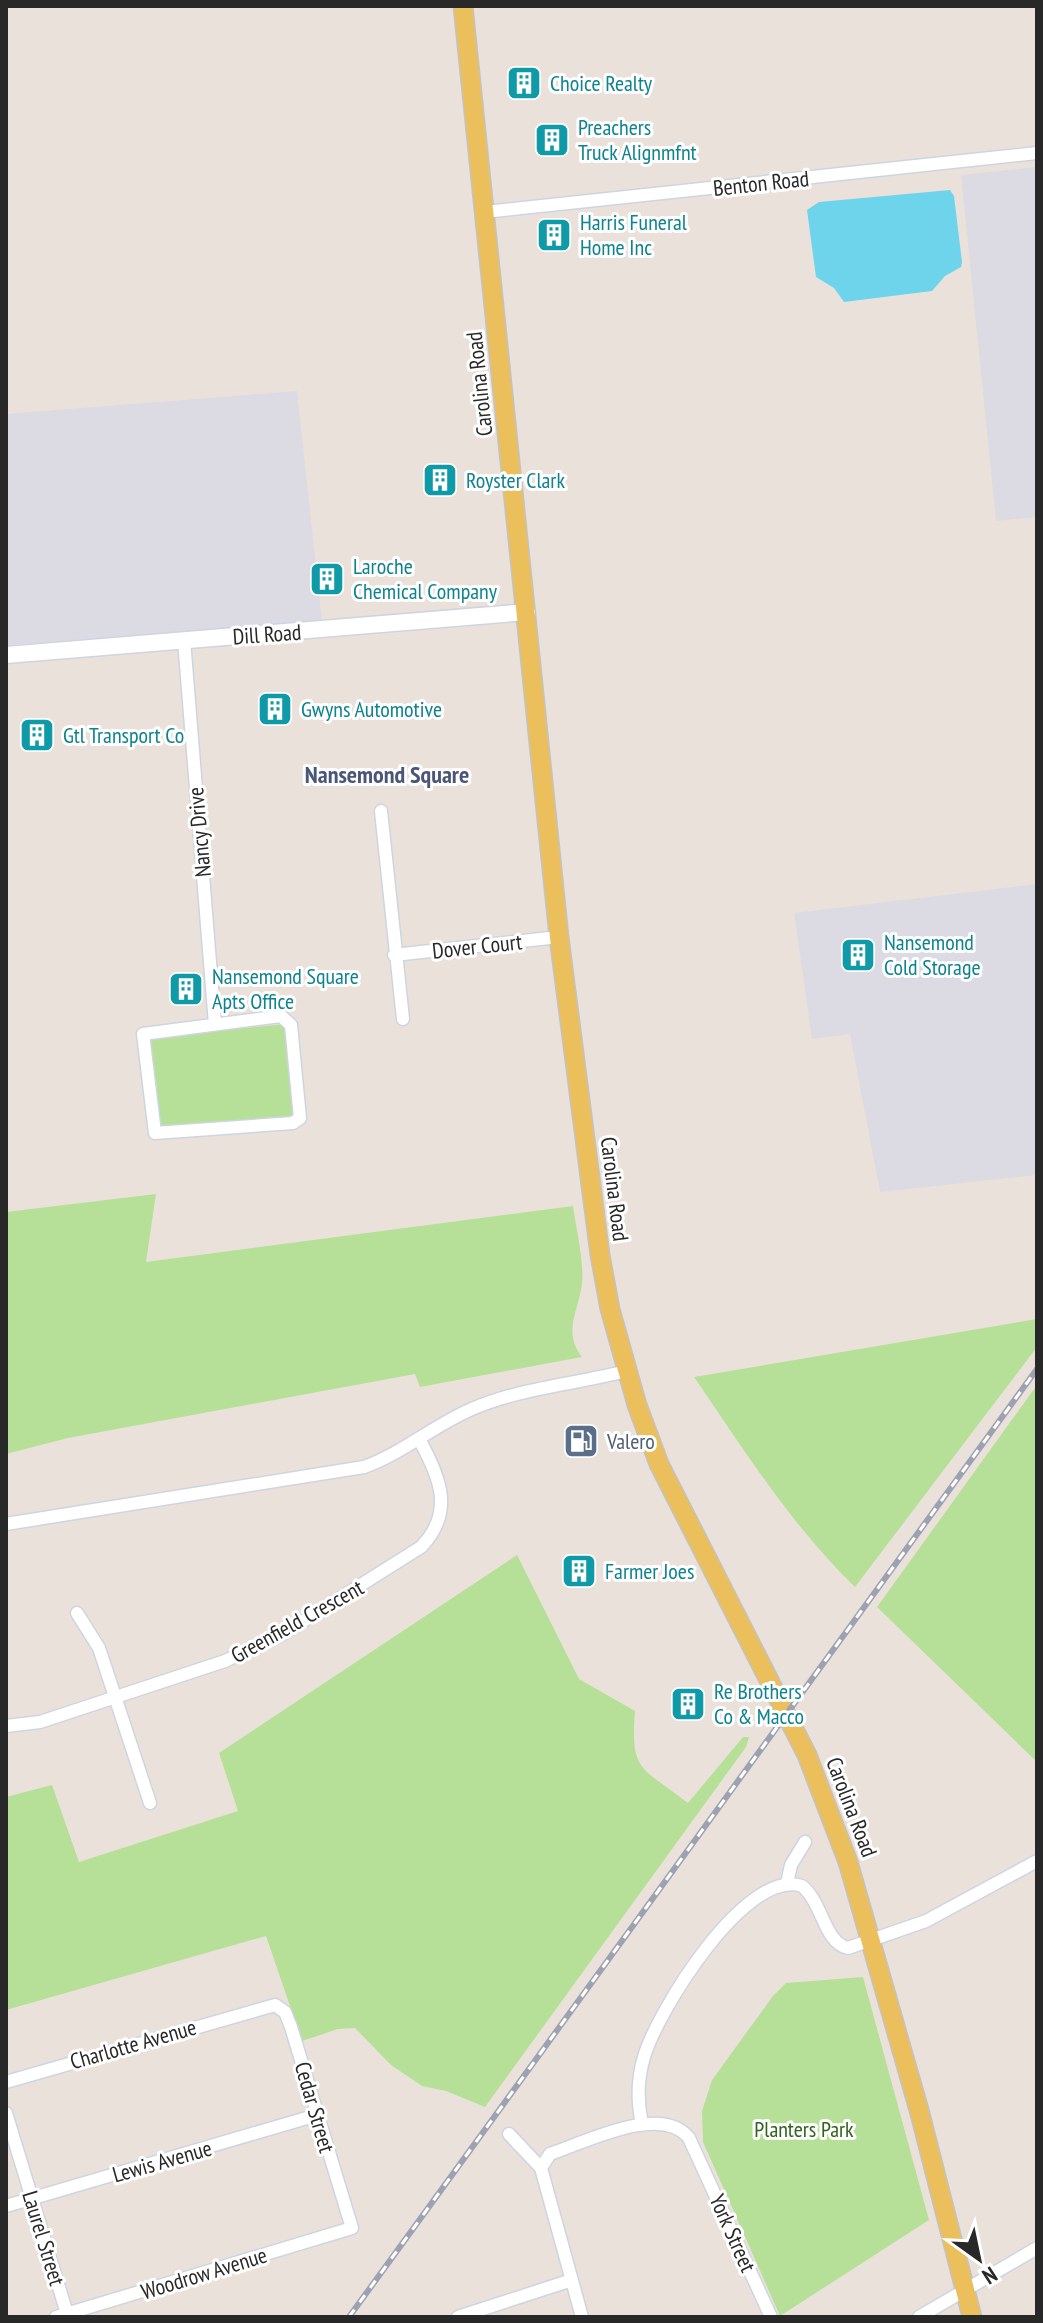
<svg xmlns="http://www.w3.org/2000/svg" width="1043" height="2323" viewBox="0 0 1043 2323" font-family="'PT Sans Narrow',sans-serif">
  <rect width="100%" height="100%" fill="#eae2da"/>
  <path fill="#dcdae3" d="M1037,167V517L996,521L961,175Z
    M297,391L322,622L6,645V414Z
    M1037,884V1175L880,1192L850,1034L812,1039L794,913Z"/>
  <path fill="#b6e097" d="M286,1024L294,1117L158,1130L149,1037Z
    M156,1194L146,1262L573,1206C576,1228 586,1270 581,1290C576,1315 564,1334 582,1357L420,1387L415,1374L68,1438L6,1454V1212Z
    M1037,1319V1347L855,1587C791,1525 744,1450 694,1377Z
    M1037,1385V1762L877,1607Z
    M517,1555L579,1679L635,1711C630,1773 642,1767 688,1803L743,1737H749L746,1747L485,2107L446,2091L422,2086L391,2065L355,2028L338,2029L302,2041L266,1936L6,2010V1797L52,1785L79,1862L238,1811L219,1753Z
    M863,1977L929,2220L780,2316L703,2142L702,2111L712,2080L773,1996L786,1983Z"/>
  <path fill="#6ed4eb" d="M950,190L954,196L962,262L961,267L945,276L932,291L844,302L834,288L816,277L807,210L819,202Z"/>
  <g fill="none" stroke-linecap="round" stroke-linejoin="round">
    <g stroke="#cfd4e1" stroke-width="15">
      <path id="street" d="M485,212L1037,153
        M184,640L215,1024
        M381,811L403,1019
        M394,955L559,937
        M281,1016L291,1025L300,1118L293,1123L155,1133L143,1034Z
        M6,1524L364,1467C403,1453 434,1425 472,1409C520,1388 576,1384 626,1371
        M77,1613L99,1648L150,1803
        M6,1726L40,1722L225,1661L283,1634L421,1547C455,1512 440,1477 419,1439
        M787,1883L791,1865L805,1842
        M6,2082L275,2005L285,2012L291,2027L352,2228L56,2317
        M6,2113L68,2317
        M642,2124C637,2101 637,2080 644,2057C657,2012 746,1867 802,1886C823,1903 824,1943 848,1948L926,1921L1037,1861
        M509,2134L541,2168L582,2317
        M541,2168L550,2154C586,2142 661,2103 689,2138L771,2317
        M6,2206L317,2115
        M458,2317L572,2280
        M919,2317L1037,2248"/>
    </g>
    <g stroke="#cfd4e1" stroke-width="19">
      <path id="secondary" d="M6,655L527,612"/>
    </g>
    <g stroke="#c3c3c3" stroke-width="21">
      <path id="primary" d="M463,6L559,937L600,1255L610,1309L637,1405L659,1464L807,1755L848,1862L919,2110L972,2317"/>
    </g>
    <use href="#street" stroke="#fff" stroke-width="12"/>
    <use href="#secondary" stroke="#fff" stroke-width="16"/>
    <use href="#primary" stroke="#ecbf5d" stroke-width="18"/>
    <g stroke="#9da2b2" stroke-width="6">
      <path id="rail" d="M349,2317L1037,1369"/>
    </g>
    <use href="#rail" stroke="#fff" stroke-width="3" stroke-dasharray="9" stroke-linecap="butt"/>
  </g>
  <defs>
    <g id="building-square" transform="scale(1.8)"><rect x="-9" y="-9" width="18" height="18" rx="4" fill="#0f9aa8" stroke="#fff"/><path d="M-4-6H4V6H1V3H-1V6H-4ZM-2.5-4.3h1.7v1.8h-1.7ZM.8-4.3h1.7v1.8H.8ZM-2.5-1h1.7V.8h-1.7ZM.8-1h1.7V.8H.8Z" fill="#fff"/></g>
    <g id="fuel-square" transform="scale(1.8)"><rect x="-9" y="-9" width="18" height="18" rx="4" fill="#5c6f8a" stroke="#fff"/><path d="M-5.5-6h7V0h2V4h1.3V-2.5L3-4.5l.8-.8L6-3V5H2.5V1h-1V6h-7ZM-4.2-4.7v3.2H.2V-4.7Z" fill="#fff"/></g>
  </defs>
  <g fill-rule="evenodd">
    <use href="#building-square" x="524" y="83"/>
    <use href="#building-square" x="552" y="140"/>
    <use href="#building-square" x="554" y="235"/>
    <use href="#building-square" x="440" y="480"/>
    <use href="#building-square" x="327" y="579"/>
    <use href="#building-square" x="275" y="709"/>
    <use href="#building-square" x="37" y="735"/>
    <use href="#building-square" x="858" y="955"/>
    <use href="#building-square" x="186" y="989"/>
    <use href="#fuel-square" x="581" y="1441"/>
    <use href="#building-square" x="579" y="1571"/>
    <use href="#building-square" x="688" y="1704"/>
  </g>
  <g text-anchor="middle" stroke-width="6" stroke-linejoin="round" paint-order="stroke">
    <g font-size="22" fill="#0d838f" stroke="#fff" text-anchor="start">
      <text x="550" y="91">Choice Realty</text>
      <text x="578" y="135">Preachers<tspan x="578" dy="25">Truck Alignmfnt</tspan></text>
      <text x="580" y="230">Harris Funeral<tspan x="580" dy="25">Home Inc</tspan></text>
      <text x="466" y="488">Royster Clark</text>
      <text x="353" y="574">Laroche<tspan x="353" dy="25">Chemical Company</tspan></text>
      <text x="301" y="717">Gwyns Automotive</text>
      <text x="63" y="743">Gtl Transport Co</text>
      <text x="884" y="950">Nansemond<tspan x="884" dy="25">Cold Storage</tspan></text>
      <text x="212" y="984">Nansemond Square<tspan x="212" dy="25">Apts Office</tspan></text>
      <text x="605" y="1579">Farmer Joes</text>
      <text x="714" y="1699">Re Brothers<tspan x="714" dy="25">Co &amp; Macco</tspan></text>
    </g>
    <g font-size="22" fill="#282828" stroke="#fff">
      <text transform="translate(761 183) rotate(-6)" y="8">Benton Road</text>
      <text transform="translate(479 384) rotate(-96)" y="8">Carolina Road</text>
      <text transform="translate(267 634) rotate(-4)" y="8">Dill Road</text>
      <text transform="translate(199 832) rotate(-95)" y="8">Nancy Drive</text>
      <text transform="translate(477 946) rotate(-6)" y="8">Dover Court</text>
      <text transform="translate(615 1189) rotate(83)" y="8">Carolina Road</text>
      <text transform="translate(297 1621) rotate(-29)" y="8">Greenfield Crescent</text>
      <text transform="translate(852 1807) rotate(69)" y="8">Carolina Road</text>
      <text transform="translate(133 2044) rotate(-16)" y="8">Charlotte Avenue</text>
      <text transform="translate(315 2107) rotate(74)" y="8">Cedar Street</text>
      <text transform="translate(162 2161) rotate(-16)" y="8">Lewis Avenue</text>
      <text transform="translate(733 2233) rotate(66)" y="8">York Street</text>
      <text transform="translate(44 2238) rotate(73)" y="8">Laurel Street</text>
      <text transform="translate(204 2273) rotate(-17)" y="8">Woodrow Avenue</text>
    </g>
    <g font-size="22" fill="#4e5e75" stroke="#fff" text-anchor="start">
      <text x="607" y="1449">Valero</text>
    </g>
    <g font-size="22" fill="#2f621b" stroke="#fff">
      <text x="804" y="2137">Planters Park</text>
    </g>
    <g font-size="24" font-weight="bold" fill="#4a5677" stroke="#fff">
      <text x="387" y="783">Nansemond Square</text>
    </g>
  </g>
  <rect width="1043" height="2323" fill="none" stroke="#282828" stroke-width="16"/>
  <g transform="translate(979 2259) rotate(147)" stroke="#ffffff" stroke-width="6" paint-order="stroke">
  <path d="M0-6L14 30L0 20L-14 30Z" fill="#282828"/>
  <text y="-12" font-size="22" font-weight="bold" text-anchor="middle" fill="#282828">N</text>
  </g>
</svg>
